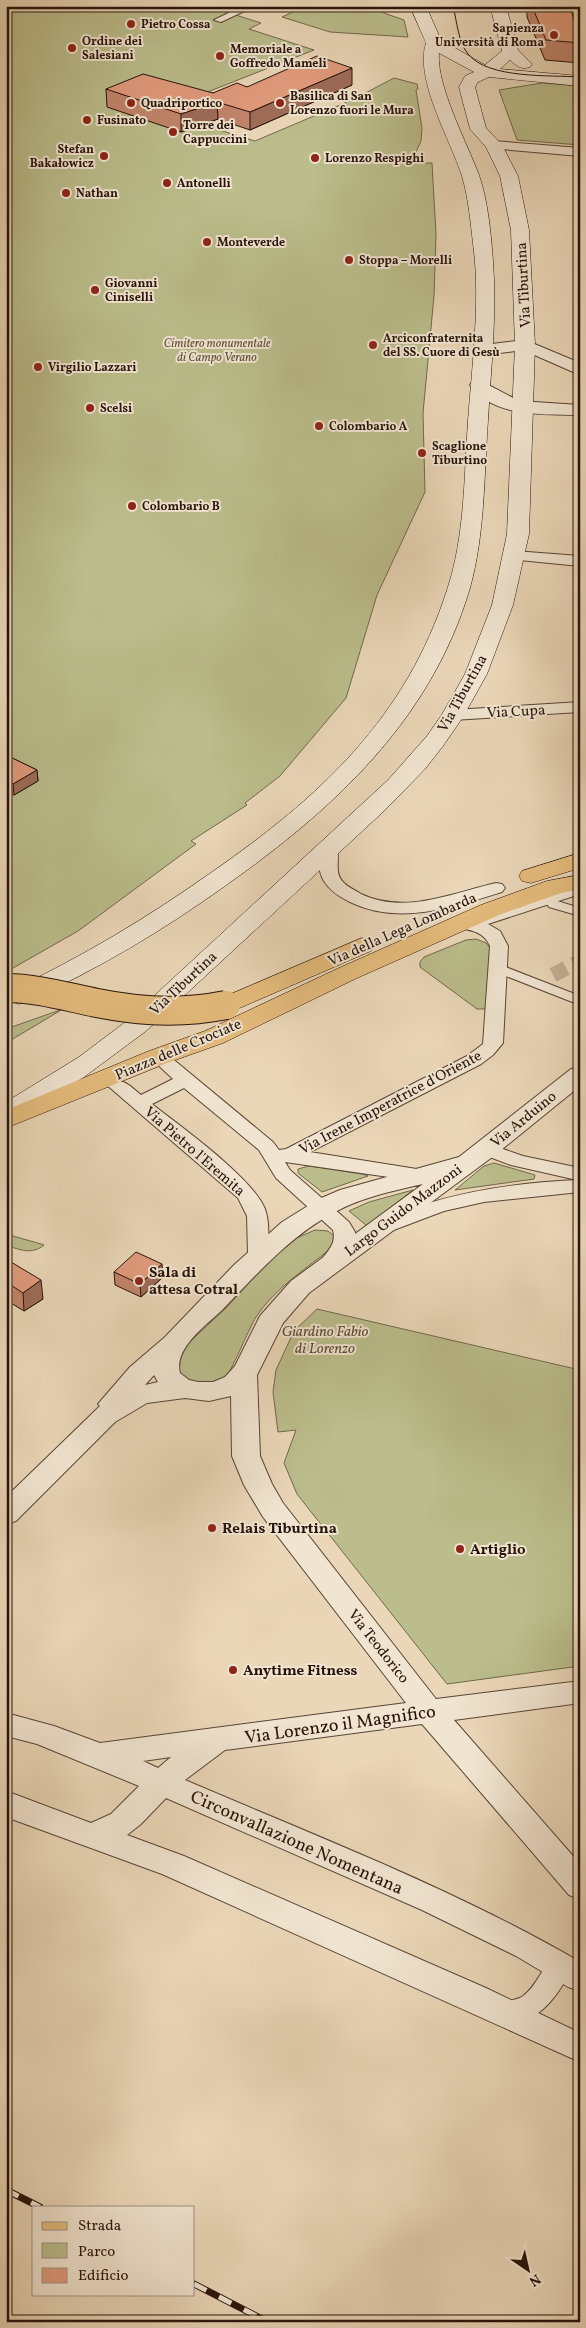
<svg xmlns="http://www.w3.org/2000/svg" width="586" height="2328" viewBox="0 0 586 2328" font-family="Vollkorn,serif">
  <rect width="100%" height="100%" fill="#ead7b8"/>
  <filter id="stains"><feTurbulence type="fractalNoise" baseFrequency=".004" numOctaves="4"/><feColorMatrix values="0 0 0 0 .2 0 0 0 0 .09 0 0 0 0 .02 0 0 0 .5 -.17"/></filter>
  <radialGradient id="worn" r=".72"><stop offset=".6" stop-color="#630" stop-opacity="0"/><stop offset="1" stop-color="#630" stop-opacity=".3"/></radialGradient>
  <path fill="#bbbd8c" stroke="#71684c" d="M6,6H176L188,10L197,6H207L261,23L249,29L314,50L182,102L200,124L255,141L354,99L394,78L417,84L418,89L416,90L422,128L421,141L411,163H432L436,234L434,296L423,413L425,492L377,595L346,698L280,776L245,803L247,805L191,841L196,844L78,931L6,972Z
    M306,6H364L404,20L408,37L330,32L282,17Z
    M542,83L580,86V145L517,140L499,90Z
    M476,939L486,943L490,948L486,1009H477L420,967V962L424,957L466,940Z
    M63,1009L6,1043V1029Z
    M494,1163L535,1175L534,1179L455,1190L484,1166Z
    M309,1166L362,1174L368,1176L322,1192L298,1173V1169Z
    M413,1190L367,1226L349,1211L369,1202Z
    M315,1230L328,1231L334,1236L333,1247C307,1268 275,1288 256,1317C249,1328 230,1375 225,1378C209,1387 186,1384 177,1368L182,1349L225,1309L275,1255L292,1240Z
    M6,1234L41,1244L44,1245C32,1255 20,1250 6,1245Z
    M317,1309L580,1370V1666L447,1684L297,1494L284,1463L296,1430L278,1432L273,1392L276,1370L294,1331Z"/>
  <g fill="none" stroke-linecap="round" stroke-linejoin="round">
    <path stroke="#c3b095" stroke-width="15" stroke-dasharray="15 8" stroke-linecap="butt" d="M553,975L580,961"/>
    <g stroke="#584436" stroke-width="2">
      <path id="pedestrian" d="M243,6L253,7L221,22L214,20Z
        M554,900L580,908V916L549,907L547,904L549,901Z
        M498,964L580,996V1005L493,971L491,968Z"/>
    </g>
    <g stroke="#584436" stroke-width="2">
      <path id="minor" d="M493,141L580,148V156L489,148L487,145L489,142Z
        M514,551L580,556V566L509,559L506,556L509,553Z
        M580,702V712L453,720L447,719L445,715L447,711L453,710Z
        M329,843L335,844C342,855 333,870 342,881C347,887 355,890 361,894C405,915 452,893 496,883L502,884L505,888L502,892C454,907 399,926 350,902C340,897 330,891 324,881C318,872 317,853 323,844Z
        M580,883V894L488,924L500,931L508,946L503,1043L493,1055L481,1064L310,1152L423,1170L430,1172L433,1176L430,1180L423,1182L285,1162L290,1170L349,1222L355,1232V1242C348,1256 338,1272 322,1268L319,1263C326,1252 337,1245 333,1230L276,1178L259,1150L184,1088L152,1104C181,1127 252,1177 265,1209C270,1223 268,1240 268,1255L265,1260L258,1262L251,1260L248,1255L247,1216L238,1198L108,1086L111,1082C124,1078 131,1087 141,1095L173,1079L157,1064L160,1060L167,1058L174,1060L273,1142L279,1150L286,1149L467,1056L483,1044L490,946C483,930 468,930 454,927L451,923L454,919L494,912Z
        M486,1143L523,1156L580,1168V1192L484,1202L444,1211L391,1231L384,1229L381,1224L384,1219C446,1193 510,1183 577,1180L511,1165L479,1153L476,1149L479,1145Z
        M560,1955L569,1958L573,1966C557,1998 534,2033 493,2019L489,2011L493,2003C502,2000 515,2002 523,1996C539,1985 542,1962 560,1955Z"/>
    </g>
    <g stroke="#584436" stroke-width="2">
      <path id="tertiary" d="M525,340L580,363V375L523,350L483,355L477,354L474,350L477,346L483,345Z
        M479,380L519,401L580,405V415C545,414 493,418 470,385L473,381Z
        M580,1067V1086L495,1155L309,1293L283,1323L257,1375L260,1456L272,1484L283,1503L436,1699L580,1681V1703L454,1720L580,1864V1899L569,1895L422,1724L225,1750L185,1780C318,1837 455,1889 580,1962V1991L568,1987L516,1956L422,1910L166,1798L141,1824L127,1835L184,1856L486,1988L580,2033V2062L162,1874L6,1817V1791L91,1823L111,1814L139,1786L37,1744L6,1736V1713L54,1726L100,1743L406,1703L263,1517L244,1485L232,1456L231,1396L209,1401L185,1398L147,1403L115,1422L16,1521L6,1524V1497L100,1406L98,1404L130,1367L165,1337L234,1265L282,1222L319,1199L340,1190L459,1157L571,1069ZM423,1184L291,1281L260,1316L235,1366L225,1377L213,1382H198L189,1380L180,1373C173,1348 208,1324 223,1309C258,1273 290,1236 335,1212C362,1197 393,1191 423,1184ZM154,1375L158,1382L145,1385ZM171,1757L158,1768L143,1761Z"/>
    </g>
    <g stroke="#27130b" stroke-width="1">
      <path id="secondary" d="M410,6H426L441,40L485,65L502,51L490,6H506L518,50L532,64L530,67C521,70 517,66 510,60L500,69L580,76V86L489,77L478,82L475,87L486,128L502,145L518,176L529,230L535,345L529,534L513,605L487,674L463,717L443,746L425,769L384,811L146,1031L84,1077L16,1119L6,1121V1102L79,1057L128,1020L388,780L427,736L441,716L465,674L492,605L507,534L515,345L511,230L500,176L486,147L470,129L459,87L465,76L474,72L439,53C436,85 467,143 479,175C488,201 491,234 493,261C497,314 491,367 488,420C484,475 485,534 470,588C431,720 334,809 225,886C162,931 98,969 28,1001L19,1004L10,1001L6,996L10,991C82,957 147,918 212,872C320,797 406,718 447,590C465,536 464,477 468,421C472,367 480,305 474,252C471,227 469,200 462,176C451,141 414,79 426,43Z"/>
    </g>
    <g stroke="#27130b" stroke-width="1">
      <path id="primary" d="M580,853V868L531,883L522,881L519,876L522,871Z
        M580,875V889L561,893L499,915L357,978L223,1043L167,1063L6,1128V1110L149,1051L205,1031L339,968L481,905L547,881Z
        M362,938L371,941L375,946L371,951L235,1010L226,1013L217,1010L213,1005L217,1000Z"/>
    </g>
    <use href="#pedestrian" fill="#f1e5d1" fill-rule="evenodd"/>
    <use href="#minor" fill="#f1e5d1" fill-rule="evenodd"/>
    <use href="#tertiary" fill="#f1e5d1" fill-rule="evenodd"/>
    <use href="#secondary" fill="#f1e5d1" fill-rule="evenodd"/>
    <use href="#primary" fill="#e5bc7c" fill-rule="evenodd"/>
    <path stroke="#27130b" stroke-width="1" d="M453,6C457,21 458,42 468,54C488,79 550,75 580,77"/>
    <g stroke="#27130b" stroke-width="7">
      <path id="rail" d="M6,2190L40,2207
        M194,2284L268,2322"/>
    </g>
    <use href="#rail" stroke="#f1e5d1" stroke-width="5" stroke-dasharray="14" stroke-linecap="butt"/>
    <g stroke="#27130b" stroke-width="30" stroke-linecap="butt">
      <path id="primary-bridge" d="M6,988C37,988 67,997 97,1003C141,1012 182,1014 226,1005"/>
    </g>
    <use href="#primary-bridge" stroke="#e5bc7c" stroke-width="28"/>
  </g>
  <path fill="#c2856c" stroke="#27130b" d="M526,6H580V15L574,20L580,33V63L545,60L527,17V9Z
    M352,85L250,130L218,119L181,132L107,107L106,89L213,93L247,87Z
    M6,755L37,770L38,781L14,795L6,791Z
    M6,1259L43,1299L24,1311L6,1300Z
    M114,1272L163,1277L141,1297L115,1285Z"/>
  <path fill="#9e6c58" stroke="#27130b" d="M568,6H580V15L567,26Z
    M352,68V85L250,130V112Z
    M217,102L218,119L181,132V114Z
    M37,770L38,781L14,795L13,784Z
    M162,1264L163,1277L141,1297L140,1284Z
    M41,1280L43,1299L24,1311L23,1293Z"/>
  <path fill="#e19b7d" stroke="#27130b" d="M532,6H569L580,33V43L546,40Z
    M317,56L352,68L250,112L217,102L181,114L106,89L143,74L213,93L237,83L247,87Z
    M6,755L37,770L13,784L6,780Z
    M136,1252L162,1264L140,1284L114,1272Z
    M6,1259L41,1280L23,1293L6,1282Z"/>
  <g fill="#8f2418" stroke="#f1e5d1" stroke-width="2">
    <circle cx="131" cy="24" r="5"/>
    <circle cx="554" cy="35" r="5"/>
    <circle cx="72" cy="48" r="5"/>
    <circle cx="220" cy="56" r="5"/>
    <circle cx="131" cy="103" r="5"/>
    <circle cx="280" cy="103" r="5"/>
    <circle cx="87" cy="120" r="5"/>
    <circle cx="173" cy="132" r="5"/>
    <circle cx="104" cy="156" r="5"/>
    <circle cx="315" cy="158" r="5"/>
    <circle cx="167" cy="183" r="5"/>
    <circle cx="66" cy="193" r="5"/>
    <circle cx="207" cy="242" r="5"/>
    <circle cx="349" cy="260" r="5"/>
    <circle cx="95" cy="290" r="5"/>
    <circle cx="373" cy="345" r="5"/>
    <circle cx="38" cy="367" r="5"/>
    <circle cx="90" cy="408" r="5"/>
    <circle cx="319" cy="426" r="5"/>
    <circle cx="422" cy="453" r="5"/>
    <circle cx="132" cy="506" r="5"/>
    <circle cx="139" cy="1281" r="5"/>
    <circle cx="212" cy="1528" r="5"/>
    <circle cx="460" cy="1549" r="5"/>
    <circle cx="233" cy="1670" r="5"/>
  </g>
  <g text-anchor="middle" stroke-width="4" stroke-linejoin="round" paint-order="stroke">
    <g font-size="12" font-weight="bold" fill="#27130b" stroke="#f1e5d1" text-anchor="start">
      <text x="141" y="28">Pietro Cossa</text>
      <text x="544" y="32" text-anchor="end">Sapienza<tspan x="544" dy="14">Università di Roma</tspan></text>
      <text x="82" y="45">Ordine dei<tspan x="82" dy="14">Salesiani</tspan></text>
      <text x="230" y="53">Memoriale a<tspan x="230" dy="14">Goffredo Mameli</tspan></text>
      <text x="290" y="100">Basilica di San<tspan x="290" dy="14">Lorenzo fuori le Mura</tspan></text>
      <text x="141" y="107">Quadriportico</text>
      <text x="97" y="124">Fusinato</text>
      <text x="183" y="129">Torre dei<tspan x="183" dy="14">Cappuccini</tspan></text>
      <text x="94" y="153" text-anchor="end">Stefan<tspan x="94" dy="14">Bakałowicz</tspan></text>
      <text x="325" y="162">Lorenzo Respighi</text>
      <text x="177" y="187">Antonelli</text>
      <text x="76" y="197">Nathan</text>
      <text x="217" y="246">Monteverde</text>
      <text x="359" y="264">Stoppa – Morelli</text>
      <text x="105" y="287">Giovanni<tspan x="105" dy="14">Ciniselli</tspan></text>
      <text x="383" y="342">Arciconfraternita<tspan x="383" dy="14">del SS. Cuore di Gesù</tspan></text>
      <text x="48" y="371">Virgilio Lazzari</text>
      <text x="100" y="412">Scelsi</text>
      <text x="329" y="430">Colombario A</text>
      <text x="432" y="450">Scaglione<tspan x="432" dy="14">Tiburtino</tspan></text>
      <text x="142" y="510">Colombario B</text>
    </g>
    <g font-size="12" font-style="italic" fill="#5b4e38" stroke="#f1e5d1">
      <text x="217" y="347">Cimitero monumentale<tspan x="217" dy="14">di Campo Verano</tspan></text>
    </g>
    <g font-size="15" fill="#27130b" stroke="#f1e5d1">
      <text transform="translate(523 285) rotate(-93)" y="5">Via Tiburtina</text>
      <text transform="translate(462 693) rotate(-61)" y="5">Via Tiburtina</text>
      <text transform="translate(516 711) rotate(-3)" y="5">Via Cupa</text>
      <text transform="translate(402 929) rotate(-24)" y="5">Via della Lega Lombarda</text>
      <text transform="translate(183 983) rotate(-43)" y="5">Via Tiburtina</text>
      <text transform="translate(178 1049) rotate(-23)" y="5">Piazza delle Crociate</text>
      <text transform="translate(390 1102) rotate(-28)" y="5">Via Irene Imperatrice d'Oriente</text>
      <text transform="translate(523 1119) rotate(-39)" y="5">Via Arduino</text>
      <text transform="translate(195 1151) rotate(41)" y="5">Via Pietro l'Eremita</text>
      <text transform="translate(403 1210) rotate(-37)" y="5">Largo Guido Mazzoni</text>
      <text transform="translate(379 1646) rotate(52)" y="5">Via Teodorico</text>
    </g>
    <g font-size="15" font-weight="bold" fill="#27130b" stroke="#f1e5d1" text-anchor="start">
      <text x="149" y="1277">Sala di<tspan x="149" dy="17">attesa Cotral</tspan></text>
      <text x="222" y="1533">Relais Tiburtina</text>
      <text x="470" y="1554">Artiglio</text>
      <text x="243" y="1675">Anytime Fitness</text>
    </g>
    <g font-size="15" font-style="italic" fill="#5b4e38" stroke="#f1e5d1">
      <text x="325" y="1336">Giardino Fabio<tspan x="325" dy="17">di Lorenzo</tspan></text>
    </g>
    <g font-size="18" fill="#27130b" stroke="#f1e5d1">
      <text transform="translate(340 1724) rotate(-8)" y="6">Via Lorenzo il Magnifico</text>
      <text transform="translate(297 1842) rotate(24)" y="6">Circonvallazione Nomentana</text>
    </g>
  </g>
  <rect width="586" height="2328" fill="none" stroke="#ead7b8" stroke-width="25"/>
  <rect x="8" y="8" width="571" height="2313" fill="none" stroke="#27130b" stroke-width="2.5"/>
  <rect x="12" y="12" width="561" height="2303" fill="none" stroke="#27130b"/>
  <rect x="32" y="2206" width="162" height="90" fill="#f1e5d1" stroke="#a09182"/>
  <rect x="42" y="2222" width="25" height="8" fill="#e5bc7c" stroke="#a09182"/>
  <text x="78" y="2230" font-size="15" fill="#27130b">Strada</text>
  <rect x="42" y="2243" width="25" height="15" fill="#bbbd8c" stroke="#a09182"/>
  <text x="78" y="2256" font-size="15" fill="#27130b">Parco</text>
  <rect x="42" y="2268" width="25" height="15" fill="#e19b7d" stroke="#a09182"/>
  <text x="78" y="2280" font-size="15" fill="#27130b">Edificio</text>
  <g transform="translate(528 2270) rotate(146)" stroke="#f1e5d1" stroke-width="4" paint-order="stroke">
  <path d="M0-4L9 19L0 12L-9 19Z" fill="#27130b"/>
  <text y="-8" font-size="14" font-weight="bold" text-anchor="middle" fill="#27130b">N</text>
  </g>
  <rect width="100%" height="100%" filter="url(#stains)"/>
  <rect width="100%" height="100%" fill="url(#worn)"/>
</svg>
